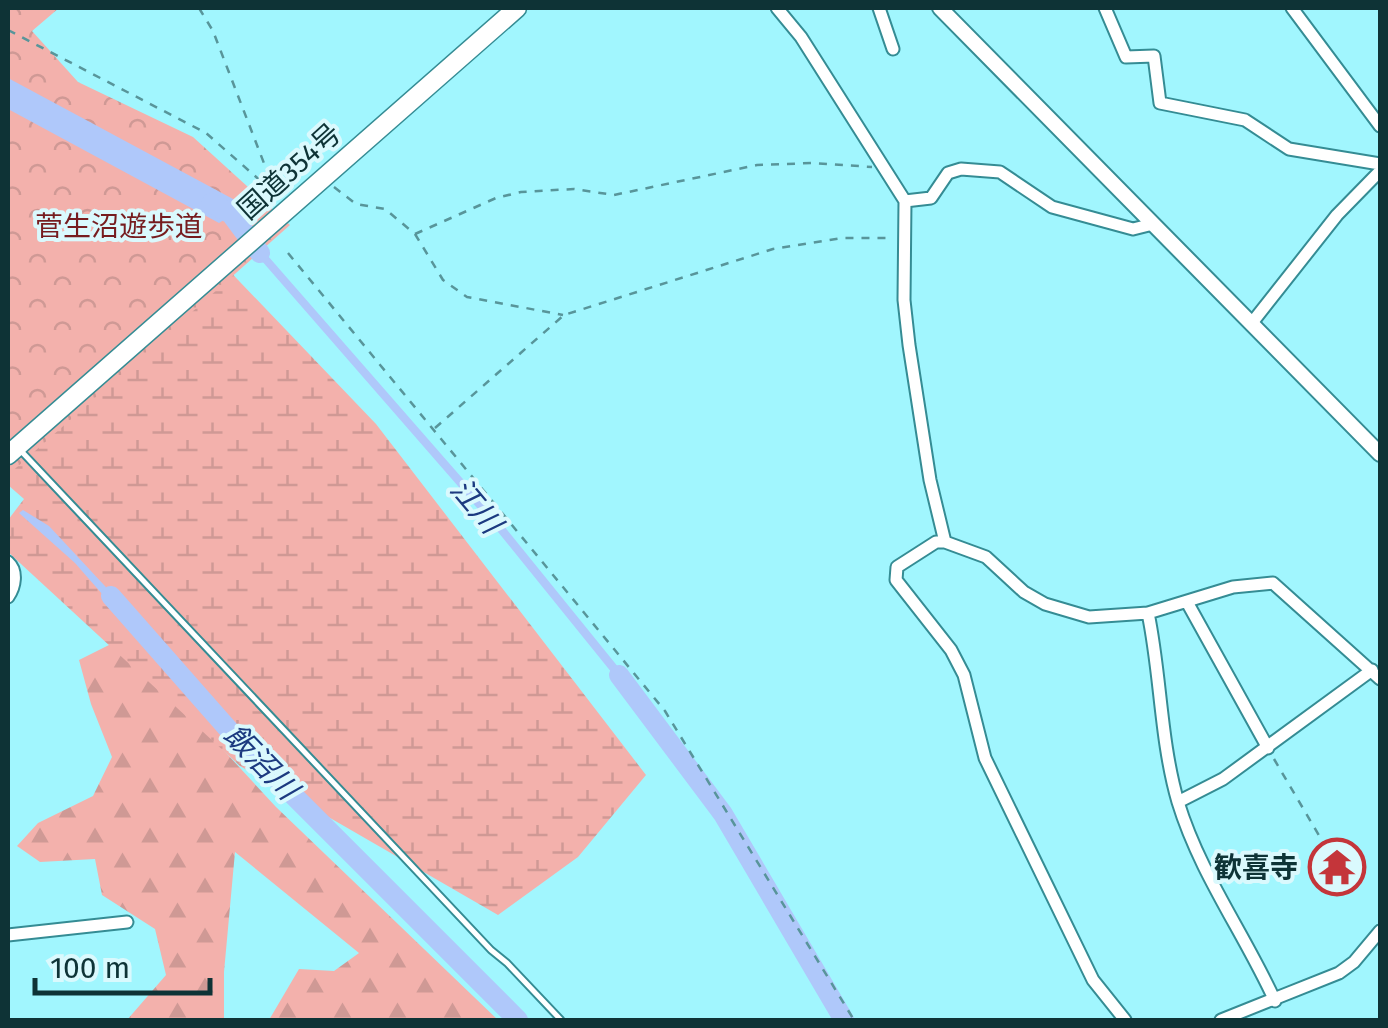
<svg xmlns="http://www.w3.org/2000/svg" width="1388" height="1028" viewBox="0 0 1388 1028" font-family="'Fira Sans','Noto Sans JP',sans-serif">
  <defs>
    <pattern id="forest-firs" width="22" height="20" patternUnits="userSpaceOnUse" patternTransform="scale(2.5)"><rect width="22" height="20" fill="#f3b1ac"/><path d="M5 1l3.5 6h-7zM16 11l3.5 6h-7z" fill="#cf9995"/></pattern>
    <pattern id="wetland-marsh" width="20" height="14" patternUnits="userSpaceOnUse" patternTransform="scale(2.5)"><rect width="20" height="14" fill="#f3b1ac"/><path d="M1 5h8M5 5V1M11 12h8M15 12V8" fill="none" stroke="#cf9995"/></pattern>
    <pattern id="park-crowns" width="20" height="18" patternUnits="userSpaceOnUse" patternTransform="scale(2.5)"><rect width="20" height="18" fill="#f3b1ac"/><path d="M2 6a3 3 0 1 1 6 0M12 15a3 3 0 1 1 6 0" fill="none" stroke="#cf9995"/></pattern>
  </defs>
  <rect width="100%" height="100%" fill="#a1f6fe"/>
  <path fill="url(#forest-firs)" d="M121,639L276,807L498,1020H269L299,969L334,971L359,953L235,852L224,972V1020H127L166,975L155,929L102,895L95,859L40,862L17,846L38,823L93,796L112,757L91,704L79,660Z"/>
  <path fill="url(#wetland-marsh)" d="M8,155L196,236L376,424L646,775L578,857L498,915L240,766L8,552V520L24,499L8,485Z"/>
  <path fill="url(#park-crowns)" d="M8,8H59L32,31L78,82L193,137L290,225L8,475Z"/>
  <path fill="#afc8fa" d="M8,78L246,206L219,223L8,109Z
    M247,232L504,526L640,694L633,699L498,532L241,237Z
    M23,510L49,526L131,614L124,619L75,563L19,513Z"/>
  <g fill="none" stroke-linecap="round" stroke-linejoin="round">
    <path stroke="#afc8fa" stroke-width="20" d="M211,203L231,214L260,253
      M111,596L236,738L518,1020
      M619,675L723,814L844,1020"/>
    <g stroke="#358c94" stroke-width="9">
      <path id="service" d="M22,452L491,950L507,963L561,1020"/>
    </g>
    <g stroke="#358c94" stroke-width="15">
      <path id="minor" d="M777,8L801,37L905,201L904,300L909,345L930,480L945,542
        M879,8L893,49
        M1105,8L1126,57L1154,56L1160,103L1245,120L1289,149L1380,164
        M1292,8L1380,126
        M905,201L931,198L948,173L961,169L1000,172L1052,207L1133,229L1153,224
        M1251,324L1337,215L1380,171
        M8,562C18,571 15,587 8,597
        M1187,602L1268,748
        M1148,613C1161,675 1160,740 1178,802C1200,874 1244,933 1275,1001
        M1178,802L1223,779L1372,670
        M8,935L127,922
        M1125,1020L1093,980L985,758L964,675L951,650L896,580L897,567L936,542H945L986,557L1024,592L1045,604L1089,617L1148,613L1233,587L1273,583L1380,679
        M1221,1020L1339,973L1354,962L1380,931"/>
    </g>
    <g stroke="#358c94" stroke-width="18">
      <path id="tertiary" d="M940,8L1380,454"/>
    </g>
    <g stroke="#358c94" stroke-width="21">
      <path id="trunk" d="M8,455L517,8"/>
    </g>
    <path stroke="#58959a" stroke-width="2.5" stroke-dasharray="8 8" stroke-linecap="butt" d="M199,8L213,31L277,197
      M8,30L206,133L271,190
      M334,187L356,204L385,209L415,234L443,280L467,297L563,315
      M415,234L496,198L521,192L574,189L614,195L757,165L813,163L872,167
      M288,253L665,711L854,1020
      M435,428L564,315L773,249L842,238H893
      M1274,759L1327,849"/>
    <use href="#service" stroke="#fff" stroke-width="5"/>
    <use href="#minor" stroke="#fff" stroke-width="11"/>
    <use href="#tertiary" stroke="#fff" stroke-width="14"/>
    <use href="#trunk" stroke="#fff" stroke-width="18"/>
  </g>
  <defs>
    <g id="temple-ring" transform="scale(2.875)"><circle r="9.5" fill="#daf9fd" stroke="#c4353a" stroke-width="1.5"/><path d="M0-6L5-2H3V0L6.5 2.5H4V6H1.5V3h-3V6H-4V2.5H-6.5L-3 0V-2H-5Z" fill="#c4353a"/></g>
  </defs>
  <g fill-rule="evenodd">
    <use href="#temple-ring" x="1337" y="867"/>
  </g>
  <g text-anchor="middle" stroke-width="8" stroke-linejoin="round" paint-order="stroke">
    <g font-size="28" fill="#0e3336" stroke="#daf9fd">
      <text transform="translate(289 171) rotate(-42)" y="10">国道354号</text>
    </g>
    <g font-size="28" fill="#761c1f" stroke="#daf9fd">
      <text x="119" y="236">菅生沼遊歩道</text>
    </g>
    <g font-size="28" font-weight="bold" fill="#0e3336" stroke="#daf9fd" text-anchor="end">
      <text x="1298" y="877">歓喜寺</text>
    </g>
    <g font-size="30" font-style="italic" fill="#1c3a80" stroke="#daf9fd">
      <text transform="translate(476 506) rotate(50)" y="10">江川</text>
      <text transform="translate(261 762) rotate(46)" y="10">飯沼川</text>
    </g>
  </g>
  <rect width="1388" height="1028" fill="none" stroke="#0e3336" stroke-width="20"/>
  <path d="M35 978v15h175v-15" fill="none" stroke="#0e3336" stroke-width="5"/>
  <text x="50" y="978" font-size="30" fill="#0e3336" stroke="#daf9fd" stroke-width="8" paint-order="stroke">100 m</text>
</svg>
